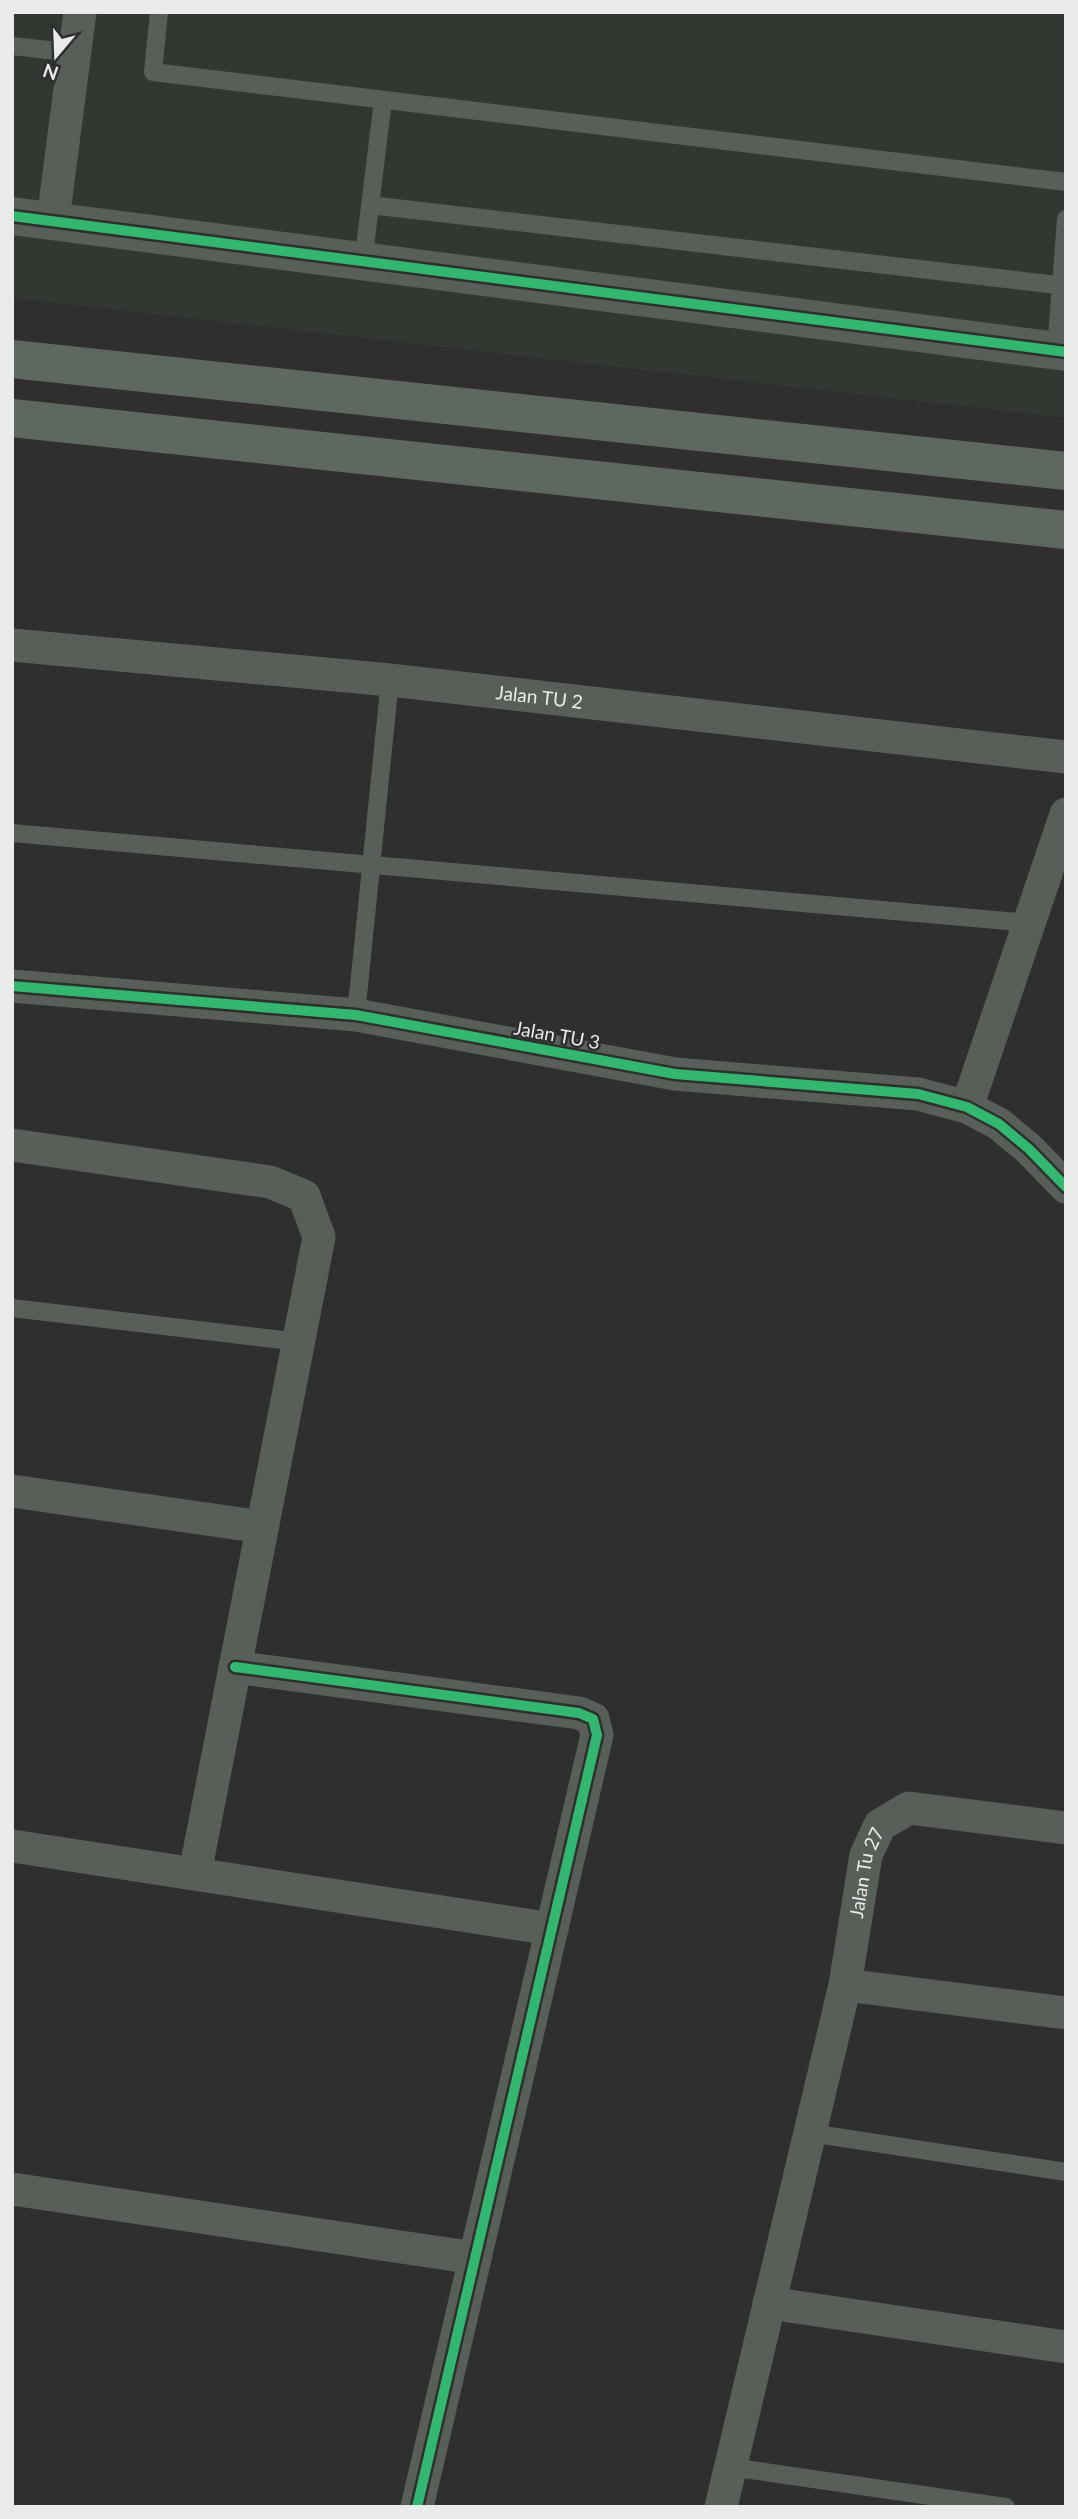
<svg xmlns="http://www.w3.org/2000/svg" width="1078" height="2519" viewBox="0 0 1078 2519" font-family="Lato,sans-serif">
  <rect width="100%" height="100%" fill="#2e2f2e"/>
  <path fill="#313731" d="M12,12H1066V418L12,298Z"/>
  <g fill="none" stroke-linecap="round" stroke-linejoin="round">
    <path stroke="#585f58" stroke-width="18" d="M159,12L153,72L1066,182
      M12,46L75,53
      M370,205L1066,286
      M363,263L383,100
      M1056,351L1066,219
      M12,833L1029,923
      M356,1015L390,680
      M12,1308L299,1342
      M810,2133L1066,2172
      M730,2467L1006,2507"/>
    <g stroke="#585f58" stroke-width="33">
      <path d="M53,220L80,12"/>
      <path id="s1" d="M12,645L390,680L1066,757"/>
      <path d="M12,986L356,1015L675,1074L918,1094L967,1107L999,1124L1029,1149L1066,1187"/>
      <path d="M967,1107L1066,814"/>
      <path d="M12,1145L270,1182L304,1196L319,1237L195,1873"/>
      <path d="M12,1491L262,1527"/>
      <path d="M235,1667L579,1713L593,1719L597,1735L417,2507"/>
      <path d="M12,1846L552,1929"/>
      <path d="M845,1985L1066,2013"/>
      <path d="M12,2189L475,2258"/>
      <path d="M769,2303L1066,2347"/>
      <path id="s2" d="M721,2507L845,1985L866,1855L880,1825L909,1808L1066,1828"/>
    </g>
    <path stroke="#585f58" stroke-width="38" d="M12,216L1066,352"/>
    <path stroke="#5f685e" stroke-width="38" d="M12,359L1066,471
      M12,418L1066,530"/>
    <g stroke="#2e302d" stroke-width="15">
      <path id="cycleway" d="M12,216L1066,352
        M12,986L356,1015L675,1074L918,1094L967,1107L999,1124L1029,1149L1066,1187
        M235,1667L579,1713L593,1719L597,1735L417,2507"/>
    </g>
    <use href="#cycleway" stroke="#33b770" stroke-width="10"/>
  </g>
  <g text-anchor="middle" stroke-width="5" stroke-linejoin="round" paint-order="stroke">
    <g font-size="19" fill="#e9ebe9" stroke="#2e302d">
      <text dy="7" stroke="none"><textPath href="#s1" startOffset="530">Jalan TU 2</textPath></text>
      <text transform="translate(557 1035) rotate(10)" y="7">Jalan TU 3</text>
      <text dy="7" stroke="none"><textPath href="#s2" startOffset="651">Jalan Tu 27</textPath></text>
    </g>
  </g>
  <rect width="1078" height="2519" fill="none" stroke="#e9ebe9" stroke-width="28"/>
  <g transform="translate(56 56) rotate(199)" stroke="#2e302d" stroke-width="5" paint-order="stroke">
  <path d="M0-5L12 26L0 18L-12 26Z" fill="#e9ebe9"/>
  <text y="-10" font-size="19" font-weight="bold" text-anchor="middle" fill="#e9ebe9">N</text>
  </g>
</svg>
